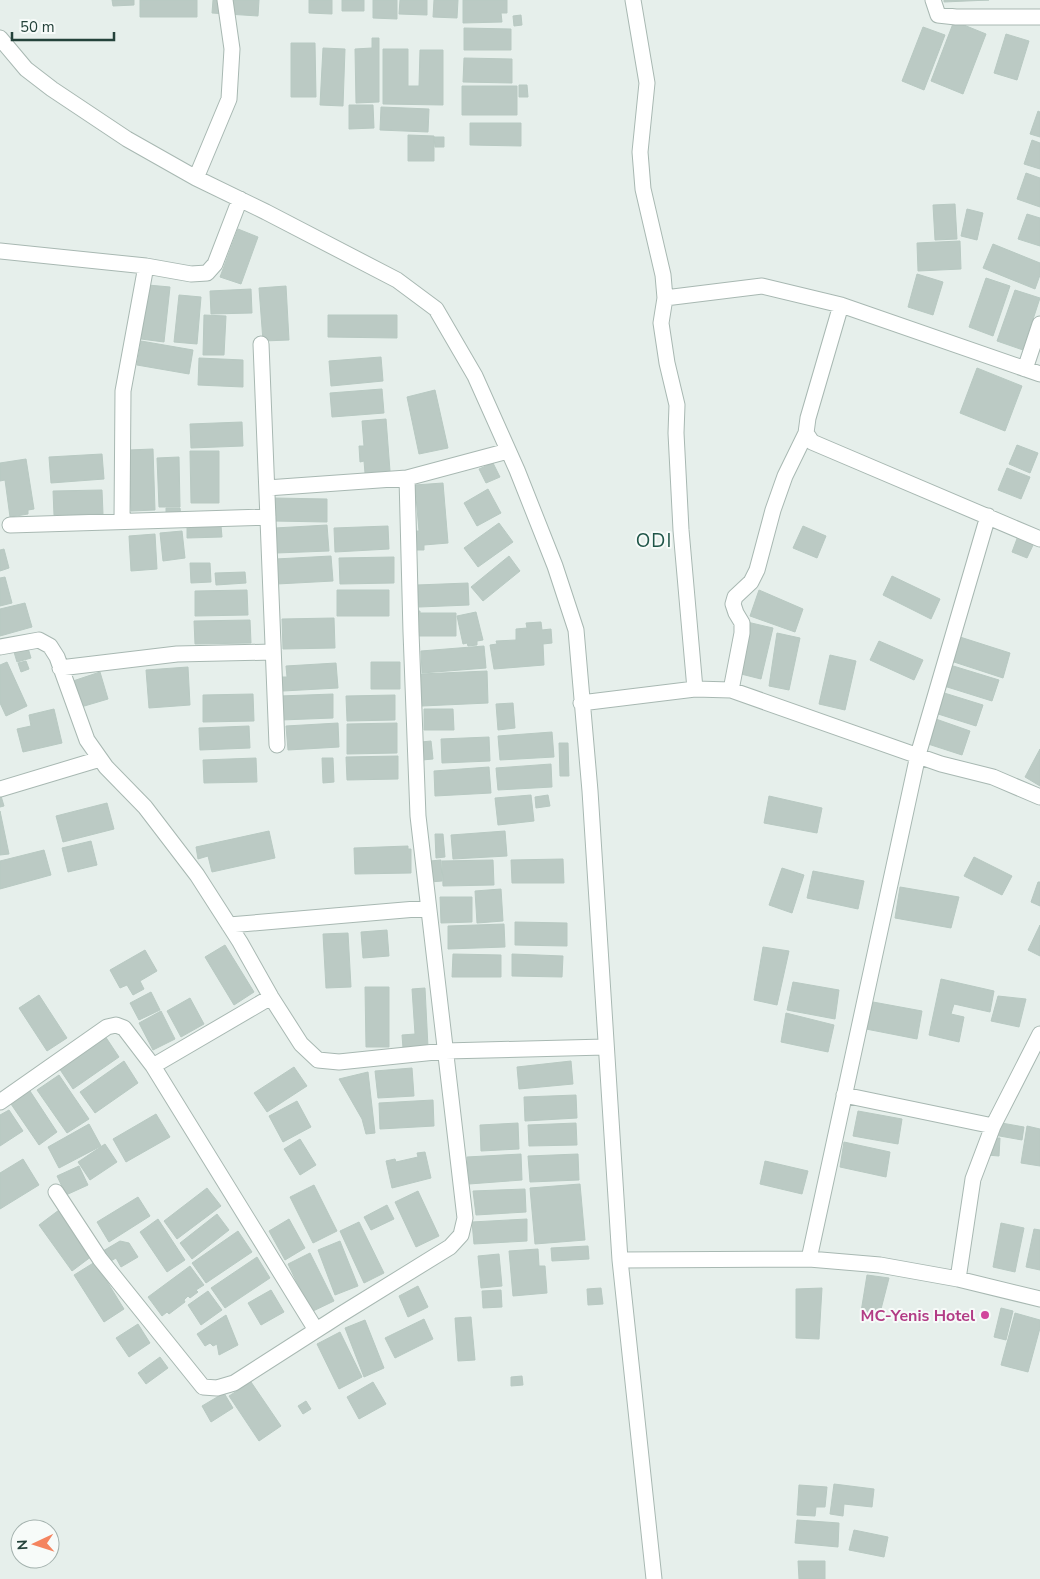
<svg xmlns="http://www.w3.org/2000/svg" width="1040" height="1579" viewBox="0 0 1040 1579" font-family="'Nunito Sans',sans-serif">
  <rect width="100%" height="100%" fill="#e6efeb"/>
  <path fill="#bbcac4" stroke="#b8c9c2" d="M112,0H134V5L113,6Z
    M140,0H197V17H140Z
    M213,0H259L258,16L212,13Z
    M309,0H332V14L309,13Z
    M342,0H364V11H342Z
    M373,0H397V19L373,18Z
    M400,0H427V15L399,14Z
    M434,0H458L457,18L433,17Z
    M463,0H507V13H501L502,22L463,23Z
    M944,0H989L944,2Z
    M521,15L522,25L514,26L513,16Z
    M954,21L986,34L963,94L931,81Z
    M923,27L945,35L924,90L902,81Z
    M464,28L511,29V50H464Z
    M1006,34L1029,41L1017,80L994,73Z
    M372,38H379V102L356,103L355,49L372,48Z
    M291,43H315L316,97H291Z
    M323,48L345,49L343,106L320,105Z
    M383,49H408V86H419L420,50H443V105L383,104Z
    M464,58L512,59V83L463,82Z
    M519,85H527L528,97H519Z
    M462,86H517V115H462Z
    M349,105H373L374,128L349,129Z
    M381,107L429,109L428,132L380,130Z
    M1038,111L1040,112V137L1030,134Z
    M470,123H521V146L470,145Z
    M408,135L434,136V161H408Z
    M434,137H444V147H435Z
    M1032,140L1040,143V169L1024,164Z
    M1026,173L1040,178V207L1017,199Z
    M955,204L957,239L935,240L933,205Z
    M967,209L983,213L977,240L961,236Z
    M1027,214L1040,218V246L1018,239Z
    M238,229L258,237L241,284L220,277Z
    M960,241L961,269L918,271L917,243Z
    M993,244L1040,263V275L1035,289L983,268Z
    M917,274L943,282L933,315L908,307Z
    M986,278L1010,286L993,336L969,327Z
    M148,285L170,287L164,342L141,339Z
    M286,286L289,340L263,341L259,288Z
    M251,289L252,313L211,314L210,291Z
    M1015,290L1040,298L1023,350L997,341Z
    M179,295L201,297L197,344L174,342Z
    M204,315L226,316L224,355H203Z
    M328,315H397V338L328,337Z
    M141,341L193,350L189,374L137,365Z
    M381,357L383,381L331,386L329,361Z
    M199,358L243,360V387L198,385Z
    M977,368L1022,386L1005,431L960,413Z
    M382,389L384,413L332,417L330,393Z
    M435,390L448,448L419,454L407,397Z
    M386,419L390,471L365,473L364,461L360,462L359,446H364L362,421Z
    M242,422L243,446L191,448L190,424Z
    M1017,445L1038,453L1030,473L1009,464Z
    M153,449L155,510L131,511L129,450Z
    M190,451H219V503H191Z
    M102,454L104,479L51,483L49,457Z
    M179,457L180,507H159L157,458Z
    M26,459L34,509L28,510V514L10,517L5,480L0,481V463Z
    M493,463L500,477L486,483L479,469Z
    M1007,468L1030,477L1021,499L998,490Z
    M443,483L448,543L424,545V550H411L410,531H419L415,485Z
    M488,489L501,513L477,526L464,503Z
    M102,490L103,514L54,515L53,491Z
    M274,498L327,499V522L273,521Z
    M166,508H180L181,517L166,518Z
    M499,523L513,542L478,567L464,548Z
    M327,525L329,551L276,553L275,528Z
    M221,526L222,537L187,538V527Z
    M388,526L389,549L335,552L334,528Z
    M803,526L826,536L817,558L793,548Z
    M182,531L185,558L163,561L160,533Z
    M155,534L157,569L131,571L129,536Z
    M1018,536L1034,543L1027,558L1012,552Z
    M4,549L9,568L0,571V550Z
    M331,556L333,581L277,584L276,559Z
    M509,556L520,571L483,601L471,587Z
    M394,557V583L340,584L339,558Z
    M190,563H210L211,582L191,583Z
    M245,572L246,583L216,585L215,573Z
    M892,576L940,599L931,619L883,595Z
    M5,577L12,603L0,606V578Z
    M468,583L469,605L419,607L417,585Z
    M247,590L248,615L195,616V591Z
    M337,590H389V616H337Z
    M759,590L803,609L795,632L750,616Z
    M25,603L32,627L0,636V609Z
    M409,611H420V613H456V636H418Z
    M476,612L483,640L477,641V645L468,646L467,643L463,644L457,616Z
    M334,618L335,648L283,649L282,619Z
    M250,620L251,643L195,644L194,621Z
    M541,622L542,630L551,629L552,643L543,644L544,665L494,669L490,645L497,644L496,641L516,640V629L527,628L526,623Z
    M747,622L773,628L761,679L737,673Z
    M777,633L800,638L789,690L769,686Z
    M960,637L1010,653L1003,678L951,661Z
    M879,641L923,660L914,680L870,660Z
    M484,646L486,668L422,673L421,651Z
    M28,648L31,658L17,662L14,652Z
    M830,655L856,661L845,710L819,704Z
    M26,661L29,669L21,672L18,663Z
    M7,662L27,706L6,716L0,703V665Z
    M371,662H400V689H371Z
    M336,663L338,688L283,691L282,677H287L286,666Z
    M950,665L999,680L992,701L944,686Z
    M188,667L190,705L149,708L146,670Z
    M487,671L488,703L422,706L421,674Z
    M100,672L108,699L81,707L73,681Z
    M941,692L983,705L976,726L935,713Z
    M253,694L254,721L203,722V695Z
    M333,694V718L281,720L280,696Z
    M395,695V720L347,721L346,696Z
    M513,703L515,728L498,730L496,704Z
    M54,709L62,743L23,752L17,729L31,726L29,715Z
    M424,709H453L454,730H424Z
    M933,718L970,731L962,755L925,743Z
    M338,723L339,747L288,750L286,726Z
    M397,723V753L347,754V724Z
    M249,726L250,748L200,750L199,728Z
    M552,732L554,757L500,760L498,736Z
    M489,737L490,761L442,763L441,739Z
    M431,741L433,759L422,760L421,742Z
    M559,743H568L569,776H560Z
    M1040,749V786L1025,777Z
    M398,756V779L347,780L346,757Z
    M256,758L257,782L204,783L203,760Z
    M322,758H333L334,782L323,783Z
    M551,764L552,787L498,790L496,768Z
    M489,767L491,793L435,796L434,771Z
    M531,795L534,821L498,825L495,798Z
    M548,795L550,806L536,808L535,797Z
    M0,796H1L4,806L0,807Z
    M769,796L822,808L817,833L764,823Z
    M107,803L114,829L63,842L56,816Z
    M0,811L9,854L0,855Z
    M269,831L275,858L212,872L208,856L198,859L196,847Z
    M505,831L507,856L453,859L451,835Z
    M435,834H443L445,857L436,858Z
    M91,841L97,865L68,872L62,848Z
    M408,846V849H411V873L355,874L354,848Z
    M44,850L51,875L0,889V861Z
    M974,857L1012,876L1002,895L964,876Z
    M563,859L564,883H512L511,860Z
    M441,860L442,881L430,882V861Z
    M493,860L494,885L443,886L442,861Z
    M782,868L804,875L792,913L769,905Z
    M813,871L864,881L858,909L807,898Z
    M1038,882H1040V906L1031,902Z
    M900,887L959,897L951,928L895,918Z
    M501,889L503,921L477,923L475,891Z
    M440,897H472V922L441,923Z
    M515,922L567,923V946L515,945Z
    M504,924L505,947L448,949V926Z
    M1040,925V956L1028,950Z
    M387,930L389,956L363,958L361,932Z
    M348,933L351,987L326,988L323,934Z
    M225,945L254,992L234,1005L205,957Z
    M763,947L789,951L777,1005L754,1000Z
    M145,950L157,971L140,981L144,989L133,995L127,985L120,988L110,970Z
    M453,954L501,955V977H452Z
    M512,954L563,956L562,977L512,976Z
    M941,979L994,991L990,1012L954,1004L951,1014L964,1017L959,1042L929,1035Z
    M793,982L839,990L835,1019L787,1010Z
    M365,987H389V1047H366Z
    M425,988L428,1047L403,1048L402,1035L415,1034L412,989Z
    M151,992L160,1010L139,1020L130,1003Z
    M39,995L67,1038L47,1051L19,1008Z
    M998,996L1026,999L1019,1027L991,1021Z
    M190,998L204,1024L181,1037L167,1011Z
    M873,1002L922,1011L917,1039L866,1029Z
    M161,1011L175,1039L153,1050L139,1023Z
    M786,1013L834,1025L828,1052L781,1042Z
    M105,1036L119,1057L73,1089L59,1068Z
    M124,1061L138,1083L95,1113L80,1092Z
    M571,1061L573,1084L519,1089L517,1067Z
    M294,1067L307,1086L267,1112L254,1093Z
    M412,1068L414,1096L378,1098L375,1071Z
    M368,1072L375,1133L366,1134L362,1119L339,1079Z
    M59,1075L89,1119L67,1133L37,1090Z
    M30,1091L57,1132L39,1145L11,1104Z
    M576,1095L577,1118L525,1121L524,1097Z
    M433,1100L434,1126L380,1129L379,1103Z
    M297,1101L311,1127L283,1142L269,1116Z
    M9,1110L23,1131L0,1146V1115Z
    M858,1111L902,1119L898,1144L853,1136Z
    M156,1114L170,1137L126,1162L113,1139Z
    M996,1122L1024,1127L1022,1140L994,1135Z
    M518,1123L519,1149L481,1151L480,1125Z
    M576,1123L577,1145L529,1146L528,1125Z
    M89,1124L101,1146L59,1168L48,1147Z
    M1027,1126L1040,1129V1166L1021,1163Z
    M988,1138H1000L999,1156L987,1155Z
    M300,1139L316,1165L300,1175L284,1149Z
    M844,1142L890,1152L886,1177L840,1167Z
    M105,1144L117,1162L90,1180L78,1162Z
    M425,1152L431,1178L392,1188L386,1161L395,1159L396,1162L418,1157L417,1153Z
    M521,1154L522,1180L469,1184L467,1157Z
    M578,1154L579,1180L530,1182L528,1156Z
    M23,1159L39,1185L0,1209V1173Z
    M765,1161L808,1171L802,1194L760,1184Z
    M79,1166L88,1185L66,1195L57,1176Z
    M580,1184L585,1240L535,1244L530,1188Z
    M314,1185L337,1231L313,1243L290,1197Z
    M207,1188L221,1206L177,1239L164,1221Z
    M525,1189L526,1212L476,1215L473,1191Z
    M418,1191L439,1236L416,1247L395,1202Z
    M138,1197L150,1216L109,1242L97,1222Z
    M387,1205L394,1219L371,1230L364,1217Z
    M59,1210L92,1256L72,1271L39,1225Z
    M217,1214L229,1230L192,1259L180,1243Z
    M158,1219L185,1260L167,1272L140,1232Z
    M289,1219L305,1248L285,1260L269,1231Z
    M527,1219V1241L474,1244L472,1222Z
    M359,1222L384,1273L364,1283L340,1231Z
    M1001,1223L1024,1228L1015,1272L993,1267Z
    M1034,1229L1040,1230V1270L1026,1267Z
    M238,1231L252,1252L206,1283L192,1263Z
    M120,1241L129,1243L138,1257L121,1267L116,1258L109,1262L103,1251Z
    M340,1241L358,1286L335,1295L318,1250Z
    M588,1246L589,1259L552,1261L551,1248Z
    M538,1249L539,1266H545L547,1293L513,1296L509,1251Z
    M310,1253L334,1301L311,1312L288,1264Z
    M499,1254L502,1286L481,1288L478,1256Z
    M257,1257L270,1278L225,1308L211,1288Z
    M95,1262L124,1309L104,1322L74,1275Z
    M190,1266L204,1285L196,1290L198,1292L190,1298L188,1296L184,1300L185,1302L169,1314L167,1312L162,1316L148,1297Z
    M867,1275L889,1278L880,1313L861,1312Z
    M418,1286L428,1307L408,1317L399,1296Z
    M601,1288L603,1304L588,1305L587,1289Z
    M822,1288L819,1339L796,1338V1289Z
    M271,1290L284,1312L261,1325L248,1303Z
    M501,1290L502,1307L483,1308L482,1291Z
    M208,1291L222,1310L201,1325L188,1305Z
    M1001,1308L1013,1311L1006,1340L994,1337Z
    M1015,1313L1040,1320V1328L1028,1372L1001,1365Z
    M226,1315L238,1345L219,1355L217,1344L213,1346L210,1343L205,1346L197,1334Z
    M471,1317L475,1360L458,1361L455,1318Z
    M424,1319L433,1339L395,1358L385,1338Z
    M365,1320L384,1368L364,1377L345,1328Z
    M138,1324L150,1343L129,1357L116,1338Z
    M340,1332L362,1377L339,1389L317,1344Z
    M160,1357L168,1368L146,1384L138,1373Z
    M522,1376L523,1385L511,1386V1377Z
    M251,1382L281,1426L259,1441L229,1396Z
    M373,1382L386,1404L359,1419L347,1397Z
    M224,1393L233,1408L211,1422L202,1406Z
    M306,1401L311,1409L303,1414L298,1406Z
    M834,1484L874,1489L872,1507L844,1504L843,1516L830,1514Z
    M799,1485L827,1487L825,1507H816L815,1516L797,1515Z
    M797,1520L839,1523L838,1547L795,1543Z
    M854,1530L888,1537L884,1557L849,1550Z
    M798,1561H825V1579H799Z"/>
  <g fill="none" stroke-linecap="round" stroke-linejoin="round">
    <g stroke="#a8b8b2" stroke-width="17">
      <path id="street" d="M633,0L647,83L640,152L643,189L663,275L665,298L661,323L667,363L677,405L676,433L681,530L695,689
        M933,0L938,15L956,17H1040
        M0,38L26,69L52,89L127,139L196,178L266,212L397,280L436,309L475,376L517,470L555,566L576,630L590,791L620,1260L654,1579
        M196,178L229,99L232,49L225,0
        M0,251L146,266L191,274L207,273L215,264L240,199
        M665,298L762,286L841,305L1040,374
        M261,344L277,745
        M1025,369L1040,324
        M806,433L812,442L1040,539
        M267,488L407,478L508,451
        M122,521L123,391L146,266
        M10,525L268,517
        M0,647L39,640L50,646L57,657L87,740L106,767L145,807L197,875L240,942L271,997L301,1044L318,1060L339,1062L445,1051L605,1047
        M60,668L177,654L273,652
        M731,690L742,633V623L736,613L733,604L735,597L751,582L757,570L773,510L785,476L806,433L808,418L841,305
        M581,703L695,689L731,690L941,764L993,777L1040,797
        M0,789L100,759
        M229,925L428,908
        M153,1066L271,997
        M844,1095L993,1126
        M0,1102L107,1027L116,1025L124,1028L153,1066L316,1330
        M56,1192L100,1259L203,1387L217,1388L234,1383L340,1315L450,1247L461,1235L465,1218L418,816L411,632L407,478
        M809,1259L918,755L988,516
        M620,1260L809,1259L880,1265L958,1279L1040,1299
        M958,1279L973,1179L993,1126L1040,1034"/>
    </g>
    <use href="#street" stroke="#fff" stroke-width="15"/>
  </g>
  <circle fill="#d1479c" stroke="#f7fbf9" stroke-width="2" cx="985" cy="1315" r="5"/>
  <g text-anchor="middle" stroke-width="4" stroke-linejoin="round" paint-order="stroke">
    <g font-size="16" font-weight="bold" fill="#b23c85" stroke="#f7fbf9" text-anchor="end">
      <text x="975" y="1321">MC-Yenis Hotel</text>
    </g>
    <g font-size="19" letter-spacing="1" fill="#1f5548" stroke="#f7fbf9">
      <text x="654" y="547">ODI</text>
    </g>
  </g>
  <g transform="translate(35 1544) rotate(266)"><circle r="24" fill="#f7fbf9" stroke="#a3b1ad"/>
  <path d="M0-4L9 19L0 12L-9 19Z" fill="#f4845f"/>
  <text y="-8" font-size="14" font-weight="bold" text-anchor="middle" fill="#24423a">N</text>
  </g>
  <path d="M12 32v8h102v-8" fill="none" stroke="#24423a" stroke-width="2.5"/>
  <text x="20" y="32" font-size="15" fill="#24423a" stroke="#f7fbf9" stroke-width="4" paint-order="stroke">50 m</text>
</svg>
